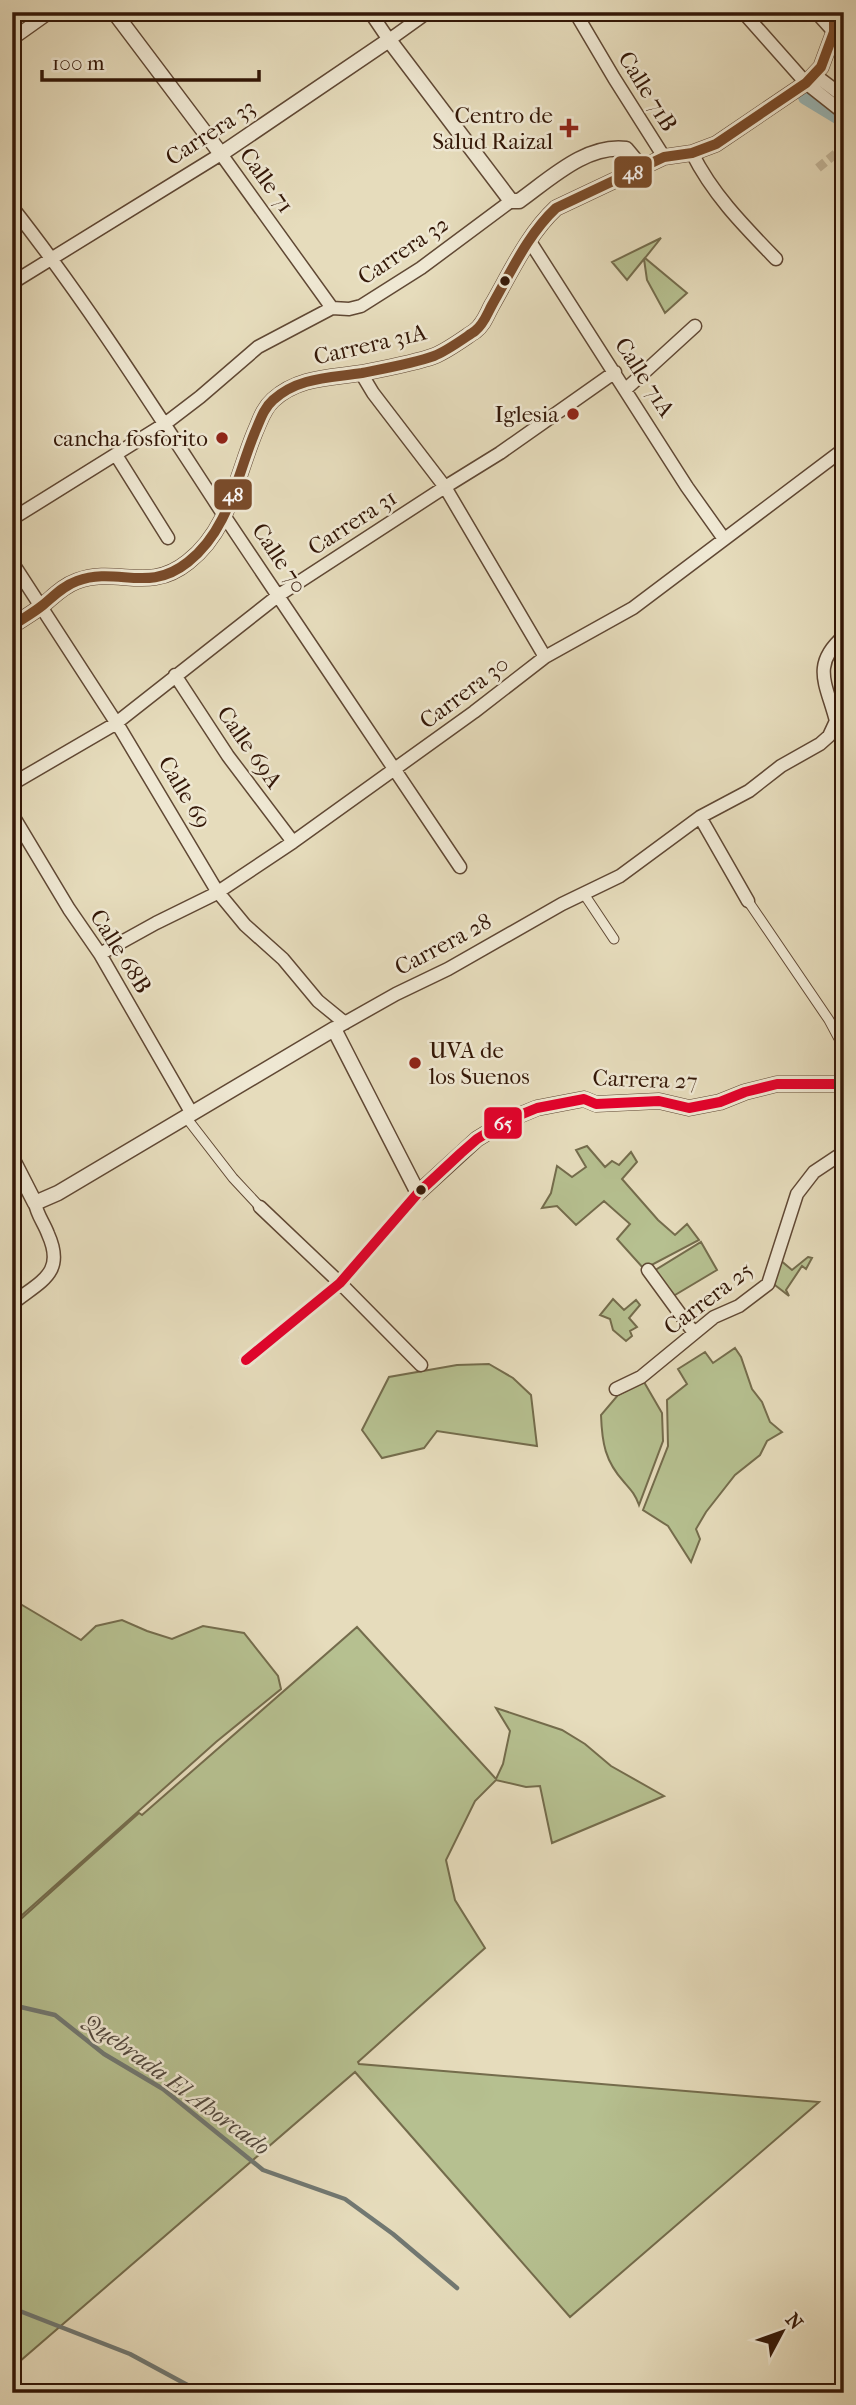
<svg xmlns="http://www.w3.org/2000/svg" width="856" height="2405" viewBox="0 0 856 2405" font-family="'IM FELL French Canon',serif">
  <rect width="100%" height="100%" fill="#e6dcbc"/>
  <filter id="stains"><feTurbulence type="fractalNoise" baseFrequency=".00286" numOctaves="4"/><feColorMatrix values="0 0 0 0 .2 0 0 0 0 .09 0 0 0 0 .02 0 0 0 .5 -.17"/></filter>
  <radialGradient id="worn" r=".72"><stop offset=".6" stop-color="#630" stop-opacity="0"/><stop offset="1" stop-color="#630" stop-opacity=".3"/></radialGradient>
  <path fill="#b6c090" stroke="#746c4c" stroke-width="2" d="M661,238L645,258L687,293L665,313L647,280L644,259L627,280L612,262Z
    M587,1146L605,1167L612,1161L619,1165L631,1152L637,1162L622,1179L658,1220L675,1235L687,1224L699,1240L644,1269L617,1239L630,1224L604,1201L576,1225L557,1206L542,1208L551,1193L557,1166L572,1177L586,1167L576,1150Z
    M701,1242L717,1270L670,1298L652,1272Z
    M808,1257L812,1258L806,1269L802,1266L786,1290L789,1296L771,1282L780,1260L792,1270Z
    M613,1299L624,1310L636,1300L640,1305L629,1318L637,1327L630,1331L632,1336L626,1341L613,1330L610,1319L600,1315Z
    M735,1348L741,1357L752,1389L762,1402L770,1422L782,1432L767,1441L760,1455L735,1475L706,1512L696,1529L700,1539L691,1562L668,1526L643,1510L668,1446L667,1400L687,1384L678,1369L705,1352L713,1363Z
    M489,1364L513,1378L531,1395L537,1446L437,1431L424,1448L382,1458L362,1430L389,1377L457,1365Z
    M644,1382L662,1413L663,1441L639,1505C635,1494 631,1490 624,1482C605,1461 602,1443 601,1415L618,1395Z
    M12,1599L81,1640L96,1626L122,1620L147,1631L172,1639L203,1626L244,1633L278,1676L281,1689L216,1742L12,1924Z
    M357,1627L496,1779L503,1764L510,1731L496,1708L562,1730L585,1744L611,1766L664,1796L552,1843L540,1786L526,1787L496,1780L475,1801L446,1860L455,1900L485,1948L358,2062L359,2064L819,2102L570,2317L355,2072L12,2368V1927L139,1813L142,1815Z"/>
  <g fill="none" stroke-linecap="round" stroke-linejoin="round">
    <path stroke="#717872" stroke-width="4.5" d="M12,2005L55,2015L104,2054L163,2089L263,2170L345,2199L393,2234L457,2288
      M12,2308L130,2354L193,2388"/>
    <path stroke="#9ab9ba" stroke-width="16" d="M806,97L844,120"/>
    <path stroke="#c2b598" stroke-width="9" stroke-dasharray="9 4.5" stroke-linecap="butt" d="M818,168L844,147"/>
    <g stroke="#604834" stroke-width="11">
      <path id="pedestrian" d="M584,894L614,939
        M748,901L829,1020L844,1048
        M185,1116L233,1178L260,1207"/>
    </g>
    <g stroke="#604834" stroke-width="15">
      <path id="minor" d="M370,12L389,40L428,12
        M575,12L614,78L664,157
        M743,12L806,83L844,113
        M816,12L834,32
        M12,39L50,12
        M815,75L844,97
        M692,153C713,195 744,226 776,259
        M12,207C89,305 155,410 223,514C301,632 382,749 460,867
        M529,240L687,487L724,539
        M12,283L221,154L332,308
        M361,373L373,393L445,487L545,657
        M626,389L695,326
        M116,455L168,538
        M12,519L166,423L200,397L258,347L332,308L349,309L361,306L421,268L511,201
        M12,562L121,730L217,891L245,925L283,959L318,1001L345,1023
        M175,675L228,756L293,842
        M12,784L115,724L279,595L445,487L500,453L615,372
        M12,814L69,909L100,954L191,1112
        M700,817L748,901
        M100,954L156,923L215,894L293,842L474,712L545,657L633,608L844,449
        M334,1029L396,994L448,969L562,904L620,876L700,817L749,791L781,766L820,744L829,736L836,721C827,685 810,665 844,636
        M12,1191L26,1184
        M260,1207L340,1283L421,1365
        M648,1270L694,1333
        M12,1304C40,1281 66,1274 48,1234C44,1223 37,1215 35,1203
        M246,1360L340,1283L418,1193
        M616,1389L641,1377L714,1317L739,1306L768,1284L797,1194L814,1172L844,1152"/>
    </g>
    <g stroke="#604834" stroke-width="17">
      <path id="tertiary" d="M114,12L221,154L389,40L511,201H519C550,179 586,144 626,149L641,167
        M12,626C22,619 33,613 43,605C54,596 63,586 77,581C118,566 148,594 188,562C229,530 236,478 255,432C260,421 263,409 273,400C298,377 330,378 362,373C382,369 415,363 434,356C447,351 463,339 475,331C484,324 487,314 492,305C511,272 528,234 556,208L664,157L692,153L716,144L806,83L821,67L834,32V12
        M12,1158L35,1203L58,1193C150,1138 242,1083 334,1029L418,1193L477,1139L508,1120L537,1108L584,1099L596,1104L659,1101L689,1108L720,1102L745,1092L777,1084H844"/>
    </g>
    <use href="#pedestrian" stroke="#efe8d3" stroke-width="9"/>
    <use href="#minor" stroke="#efe8d3" stroke-width="12"/>
    <use href="#tertiary" stroke="#efe8d3" stroke-width="14"/>
    <g stroke="#efe8d3" stroke-width="16">
      <path id="bus-1" d="M12,626C22,619 33,613 43,605C54,596 63,586 77,581C118,566 148,594 188,562C229,530 236,478 255,432C260,421 263,409 273,400C298,377 330,378 362,373C382,369 415,363 434,356C447,351 463,339 475,331C484,324 487,314 492,305C511,272 528,234 556,208L664,157L692,153L716,144L806,83L821,67L834,32V12"/>
    </g>
    <g stroke="#efe8d3" stroke-width="16">
      <path id="bus-2" d="M246,1360L340,1283L418,1193L461,1153L477,1139L508,1120L537,1108L584,1099L596,1104L659,1101L689,1108L720,1102L745,1092L777,1084H844"/>
    </g>
    <use href="#bus-1" stroke="#7a4b2a" stroke-width="10"/>
    <use href="#bus-2" stroke="#e4002b" stroke-width="10"/>
  </g>
  <g fill="#8f2418" stroke="#efe8d3" stroke-width="2.5">
    <path d="M565.5 117.5h7v7h7v7h-7v7h-7v-7h-7v-7h7z"/>
    <circle cx="573" cy="414" r="7"/>
    <circle cx="222" cy="438" r="7"/>
    <circle cx="415" cy="1063" r="7"/>
  </g>
  <g fill="#331707" stroke="#efe8d3" stroke-width="2.5">
    <circle cx="505" cy="281" r="6"/>
    <circle cx="421" cy="1190" r="6"/>
  </g>
  <g text-anchor="middle" stroke-width="5" stroke-linejoin="round" paint-order="stroke">
    <g font-size="23" fill="#331707" stroke="#efe8d3">
      <text transform="translate(648 91) rotate(58)" y="8">Calle 71B</text>
      <text transform="translate(210 132) rotate(-33)" y="8">Carrera 33</text>
      <text transform="translate(267 180) rotate(54)" y="8">Calle 71</text>
      <text transform="translate(403 250) rotate(-34)" y="8">Carrera 32</text>
      <text transform="translate(370 344) rotate(-13)" y="8">Carrera 31A</text>
      <text transform="translate(645 377) rotate(57)" y="8">Calle 71A</text>
      <text transform="translate(352 522) rotate(-33)" y="8">Carrera 31</text>
      <text transform="translate(280 558) rotate(56)" y="8">Calle 70</text>
      <text transform="translate(464 692) rotate(-37)" y="8">Carrera 30</text>
      <text transform="translate(250 747) rotate(55)" y="8">Calle 69A</text>
      <text transform="translate(185 792) rotate(59)" y="8">Calle 69</text>
      <text transform="translate(443 944) rotate(-28)" y="8">Carrera 28</text>
      <text transform="translate(121 951) rotate(58)" y="8">Calle 68B</text>
      <text transform="translate(645 1079) rotate(2)" y="8">Carrera 27</text>
      <text transform="translate(708 1298) rotate(-37)" y="8">Carrera 25</text>
    </g>
    <g font-size="23" fill="#331707" stroke="#efe8d3" text-anchor="end">
      <text x="553" y="123">Centro de<tspan x="553" dy="26">Salud Raizal</tspan></text>
      <text x="559" y="422">Iglesia</text>
      <text x="208" y="446">cancha fosforito</text>
      <text x="429" y="1058" text-anchor="start">UVA de<tspan x="429" dy="26">los Suenos</tspan></text>
    </g>
    <g font-size="24" font-style="italic" fill="#52483d" stroke="#efe8d3">
      <text transform="translate(177 2084) rotate(36)" y="8">Quebrada El Ahorcado</text>
    </g>
  </g>
  <g stroke="#efe8d3" stroke-width="2.5">
    <rect x="613" y="155" width="40" height="34" rx="7" fill="#7a4b2a"/>
    <rect x="213" y="478" width="40" height="33" rx="7" fill="#7a4b2a"/>
    <rect x="483" y="1106" width="40" height="34" rx="7" fill="#e4002b"/>
  </g>
  <g font-size="19" text-anchor="middle" font-weight="bold" fill="#fff">
    <text x="633" y="179">48</text>
    <text x="233" y="501">48</text>
    <text x="503" y="1130">65</text>
  </g>
  <rect width="856" height="2405" fill="none" stroke="#e6dcbc" stroke-width="42"/>
  <rect x="14" y="14" width="828" height="2377" fill="none" stroke="#331707" stroke-width="3.5"/>
  <rect x="21" y="21" width="814" height="2363" fill="none" stroke="#331707" stroke-width="2"/>
  <g transform="translate(782 2332) rotate(49)" stroke="#efe8d3" stroke-width="5" paint-order="stroke">
  <path d="M0-5L12 26L0 18L-12 26Z" fill="#331707"/>
  <text y="-10" font-size="19" font-weight="bold" text-anchor="middle" fill="#331707">N</text>
  </g>
  <path d="M42 70v10h217v-10" fill="none" stroke="#331707" stroke-width="3.5"/>
  <text x="52" y="70" font-size="21" fill="#331707" stroke="#efe8d3" stroke-width="5" paint-order="stroke">100 m</text>
  <rect width="100%" height="100%" filter="url(#stains)"/>
  <rect width="100%" height="100%" fill="url(#worn)"/>
</svg>
